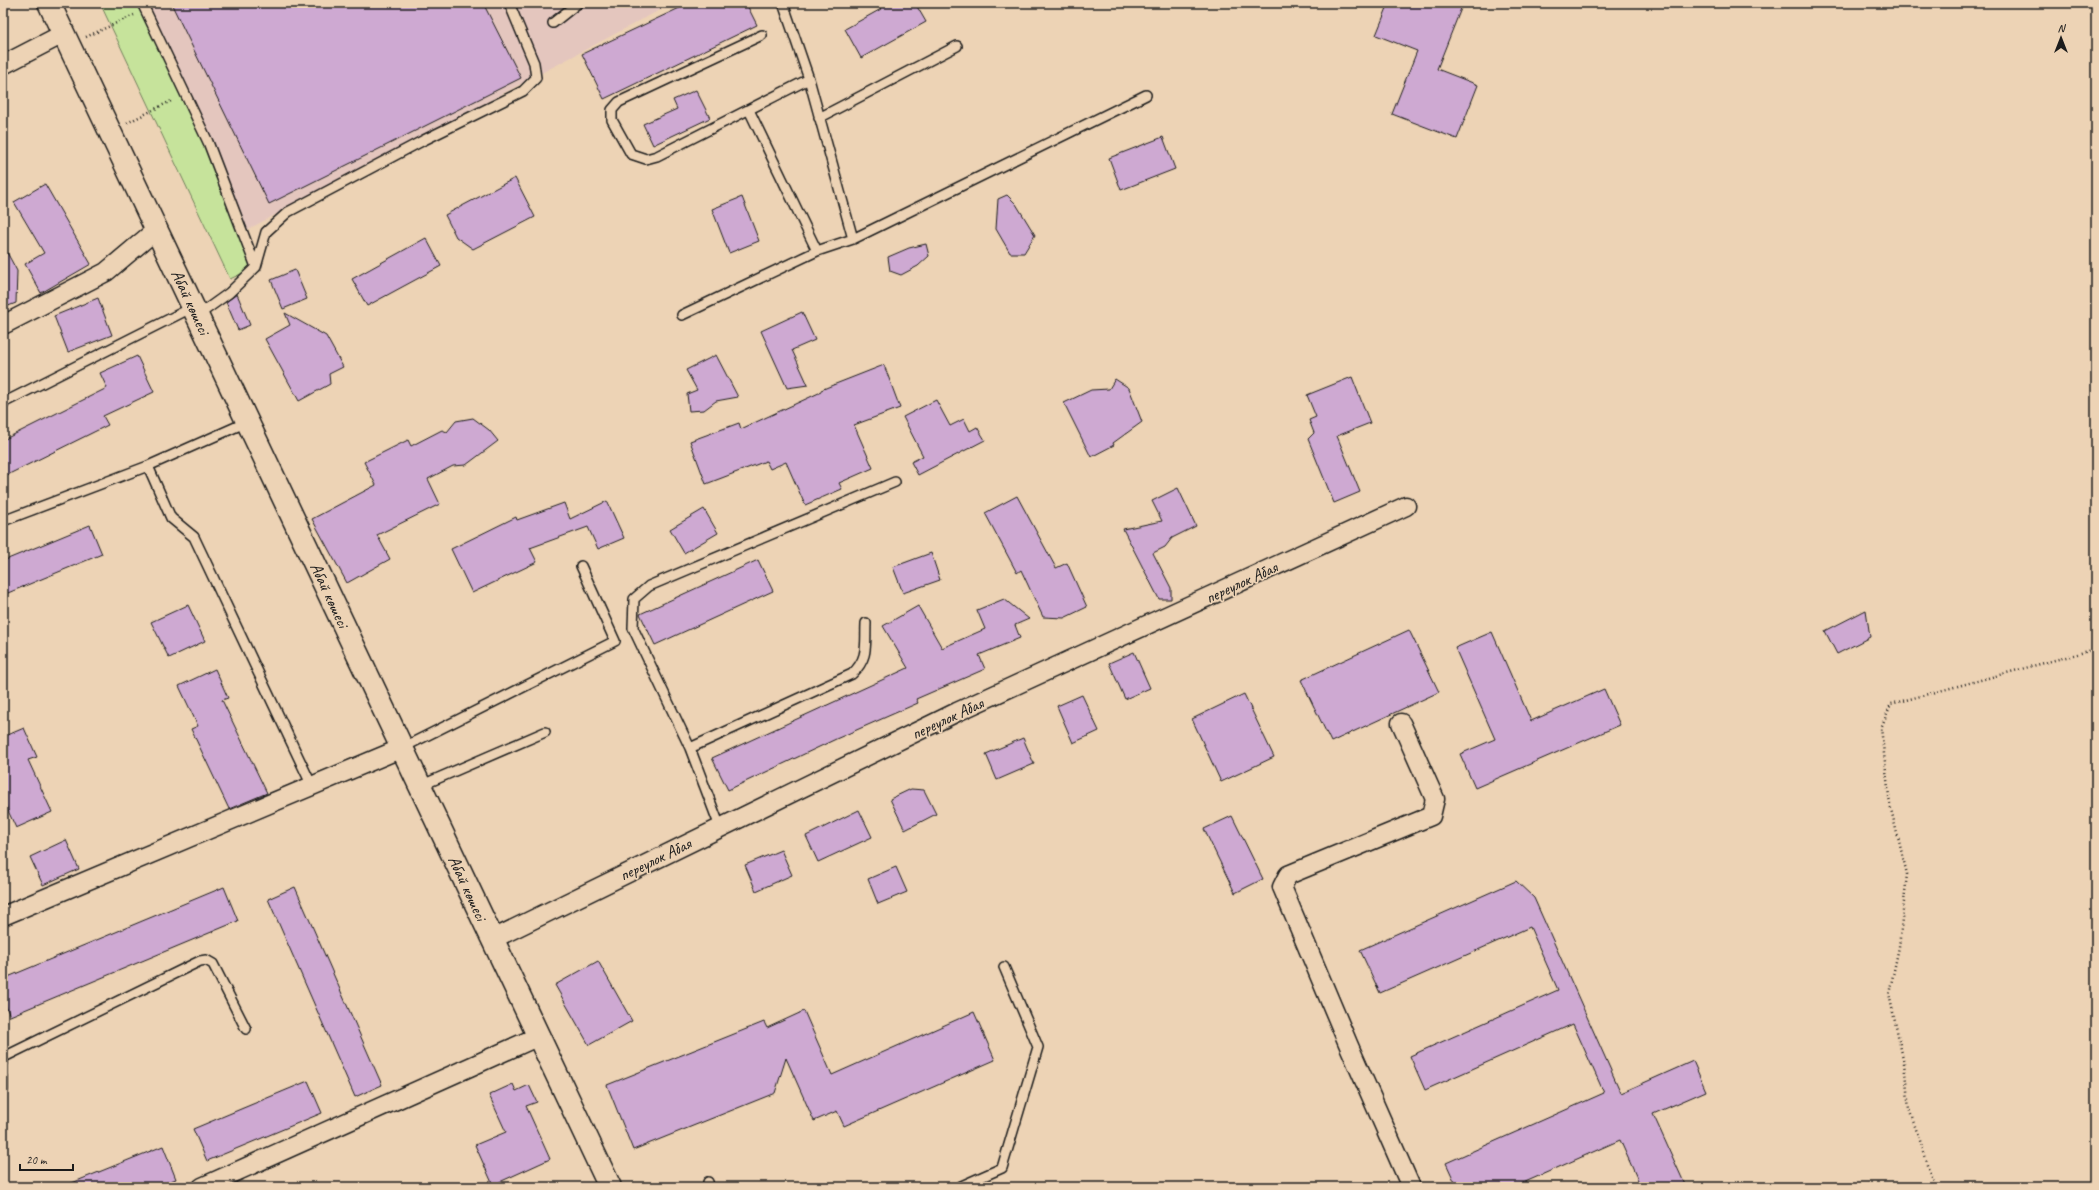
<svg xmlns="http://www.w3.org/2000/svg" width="2099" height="1190" viewBox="0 0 2099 1190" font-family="Caveat,sans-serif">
  <rect width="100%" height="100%" fill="#edd3b5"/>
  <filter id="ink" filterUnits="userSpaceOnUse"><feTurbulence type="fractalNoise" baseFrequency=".025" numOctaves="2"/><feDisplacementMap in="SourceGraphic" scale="8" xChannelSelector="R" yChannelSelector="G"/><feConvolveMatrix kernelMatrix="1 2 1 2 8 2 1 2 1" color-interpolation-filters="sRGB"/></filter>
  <g filter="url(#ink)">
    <path fill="#e4c6be" d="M108,3H673L222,243Z"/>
    <path fill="#c6e39b" stroke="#71805c" d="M100,3H142L184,94L256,267L230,279Z"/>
    <path fill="#cea9d2" stroke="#1c1c1c" d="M171,3H483L521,78L269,204Z
      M690,3H746L757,25L604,99L582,54Z
      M878,3H915L926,22L861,58L845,29L881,9Z
      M1389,3H1454L1462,6L1437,69L1478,85L1457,139L1392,114L1417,51L1376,35Z
      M696,90L710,118L653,145L643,124L677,109L673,100Z
      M1163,137L1175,169L1121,190L1109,158Z
      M515,178L535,217L473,249L456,237L445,215Z
      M45,184L91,264L41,293L25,264L44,253L14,202Z
      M1007,195L1016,204L1035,235L1024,253H1010L996,229L998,199Z
      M742,197L759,241L729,253L712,209Z
      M426,238L441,266L367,306L352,279Z
      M926,244L929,256L918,266L901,275L890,271L888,257L909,248Z
      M3,245L17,271L16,303L3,308Z
      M295,270L307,299L283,309L271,280Z
      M237,294L250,325L238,330L226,302Z
      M98,298L112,335L68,352L54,316Z
      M802,312L815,340L792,350L808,385L787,388L761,331Z
      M285,313L326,336L343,367L329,374L330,384L299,401L265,339L290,325Z
      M716,355L738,397L716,401L704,410L689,411L687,394L697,390L686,370Z
      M137,356L154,392L103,416L108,425L3,477V440L107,388L100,373Z
      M884,365L900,408L854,425L873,468L839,483L842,489L805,505L786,462L770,469L766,461L706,484L690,441L739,423L741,429L821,392V390L833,385Z
      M1352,377L1370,423L1337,436L1360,492L1334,503L1308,439L1314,433L1309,420L1316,417L1307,395Z
      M1115,379L1129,388L1142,422L1113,443L1114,445L1091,457L1064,403L1091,390L1109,389Z
      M936,400L950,426L964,419L970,431L977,427L985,440L918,475L911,462L923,456L903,417Z
      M473,418L489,430L498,441L466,465L453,466L428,479L440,504L377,535L390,559L347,583L312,519L376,485L364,462L408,440L411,446L442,430L447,432L456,421Z
      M1178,488L1196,526L1172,538L1165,547L1153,553L1171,588V599H1159L1123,529L1162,521L1152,501Z
      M1017,496L1056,568L1067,563L1087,607L1064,618L1043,617L1021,570L1017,573L985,513Z
      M607,501L624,538L598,549L588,527L530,548L537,562L472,593L451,549L516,517L517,520L564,503L570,519Z
      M704,509L718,533L684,553L670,529Z
      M90,525L102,554L3,595V561Z
      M931,553L940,580L903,593L893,567Z
      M758,560L773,591L655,645L640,614Z
      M1004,599L1029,619L1015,625L1020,638L979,655L985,669L916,699L918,703L836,739L728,790L712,758L908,668L883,626L918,606L942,648L985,629L977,610Z
      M188,605L205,641L169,658L151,622Z
      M1866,610L1870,637L1837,654L1825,631Z
      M1409,630L1439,692L1331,742L1301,680Z
      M1492,632L1531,721L1604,689L1620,725L1475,788L1460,754L1495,739L1455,648Z
      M1134,652L1150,688L1125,699L1109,663Z
      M215,669L228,698L222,700L267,793L229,809L191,729L198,726L179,686Z
      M1244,694L1274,757L1221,782L1192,719Z
      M1082,695L1099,731L1073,743L1057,706Z
      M24,728L37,757L28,760L52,812L16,828L3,800V737Z
      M1023,738L1034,764L997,780L986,754Z
      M911,789L924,790L936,814L905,830L890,799Z
      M859,810L872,837L818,862L806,836Z
      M1232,816L1263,879L1235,893L1204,829Z
      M66,840L79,869L43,885L30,857Z
      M781,850L792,875L756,891L745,865Z
      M896,867L907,892L878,904L868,879Z
      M1516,881L1534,898L1621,1093L1693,1061L1706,1091L1653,1114L1686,1187H1641L1620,1140L1514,1187H1457L1446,1163L1604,1093L1573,1024L1425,1090L1410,1056L1558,990L1530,927L1380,993L1360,950Z
      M224,887L238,921L10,1016L3,999V979Z
      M295,887L382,1085L355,1097L268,899Z
      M598,961L632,1021L589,1045L555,985Z
      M804,1011L832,1075L974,1012L995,1060L844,1126L837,1111L814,1121L786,1058L775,1093L633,1150L607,1085L764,1022L767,1028Z
      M308,1081L322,1113L207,1161L193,1129Z
      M513,1084L516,1091L529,1085L537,1102L526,1106L550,1159L493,1185L475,1145L506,1132L489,1095Z
      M163,1146L176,1179L154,1187H62Z"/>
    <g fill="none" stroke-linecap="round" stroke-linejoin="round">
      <g stroke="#1c1c1c" stroke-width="12">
        <path id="lane" d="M142,3L208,142L256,267
          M783,3L809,79L853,239
          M553,23L578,3
          M762,35L619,102L612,110V120L631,154L646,159L657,156L809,79
          M749,110L817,251
          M819,118L957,46
          M682,315L817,251L853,239L1146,95
          M197,316L229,293L256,267L266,232L288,212L424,140L523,91L536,78L534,63L509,3
          M3,403L193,307
          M148,466L171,518L194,537L312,786
          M3,521L148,466L247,422
          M402,748L615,641L581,566
          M690,748L852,674C869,658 865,645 866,623
          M420,786L545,732
          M720,827L690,748L633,628L634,599L649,586L895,482
          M3,1055V1090
          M4,1057L200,961L206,960L213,964L246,1029
          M708,1182L709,1187
          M959,1187L1002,1168L1038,1047L1004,967"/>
      </g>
      <g stroke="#1c1c1c" stroke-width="21">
        <path id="street" d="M3,65L63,34
          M3,325L106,272L156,230
          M1401,723L1435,799L1431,816L1288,875L1282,887L1349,1046L1411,1187
          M3,916L402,748
          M493,939L957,712L1406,506
          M202,1187L539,1036"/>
      </g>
      <g stroke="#1c1c1c" stroke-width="25">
        <path id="secondary" d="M49,3L610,1187"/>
      </g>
      <path stroke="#1c1c1c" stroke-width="2.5" stroke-dasharray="1 3" stroke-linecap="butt" d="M86,37L134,15
        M127,123L173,100
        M1936,1187L1909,1109L1904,1063L1889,994L1899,947L1907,874L1890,805L1881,728L1891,704L2096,649"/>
      <use href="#lane" stroke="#edd3b5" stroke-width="9"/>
      <use href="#street" stroke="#edd3b5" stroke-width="18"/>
      <use href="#secondary" stroke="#edd3b5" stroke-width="22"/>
    </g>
  </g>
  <g text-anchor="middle" stroke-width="3.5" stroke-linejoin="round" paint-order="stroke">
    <g font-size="17" fill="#1c1c1c" stroke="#edd3b5">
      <text transform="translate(191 302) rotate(65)" y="6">Абай көшесі</text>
      <text transform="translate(1241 582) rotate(-25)" y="6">переулок Абая</text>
      <text transform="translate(330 595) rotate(65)" y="6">Абай көшесі</text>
      <text transform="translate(947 718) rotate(-25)" y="6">переулок Абая</text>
      <text transform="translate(655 859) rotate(-26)" y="6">переулок Абая</text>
      <text transform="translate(468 888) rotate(65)" y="6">Абай көшесі</text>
    </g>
  </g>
  <rect width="2099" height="1190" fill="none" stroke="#edd3b5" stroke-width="16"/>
  <rect x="8" y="8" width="2083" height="1174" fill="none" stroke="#1c1c1c" stroke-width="1.5" filter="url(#ink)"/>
  <g transform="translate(2061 38)" stroke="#edd3b5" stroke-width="3" paint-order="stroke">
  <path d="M0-3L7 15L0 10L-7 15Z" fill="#1c1c1c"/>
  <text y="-6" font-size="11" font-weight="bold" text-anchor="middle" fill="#1c1c1c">N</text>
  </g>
  <path d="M20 1164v6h53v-6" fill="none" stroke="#1c1c1c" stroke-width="2"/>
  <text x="26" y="1164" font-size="12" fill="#1c1c1c" stroke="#edd3b5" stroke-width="3" paint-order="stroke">20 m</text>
</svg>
